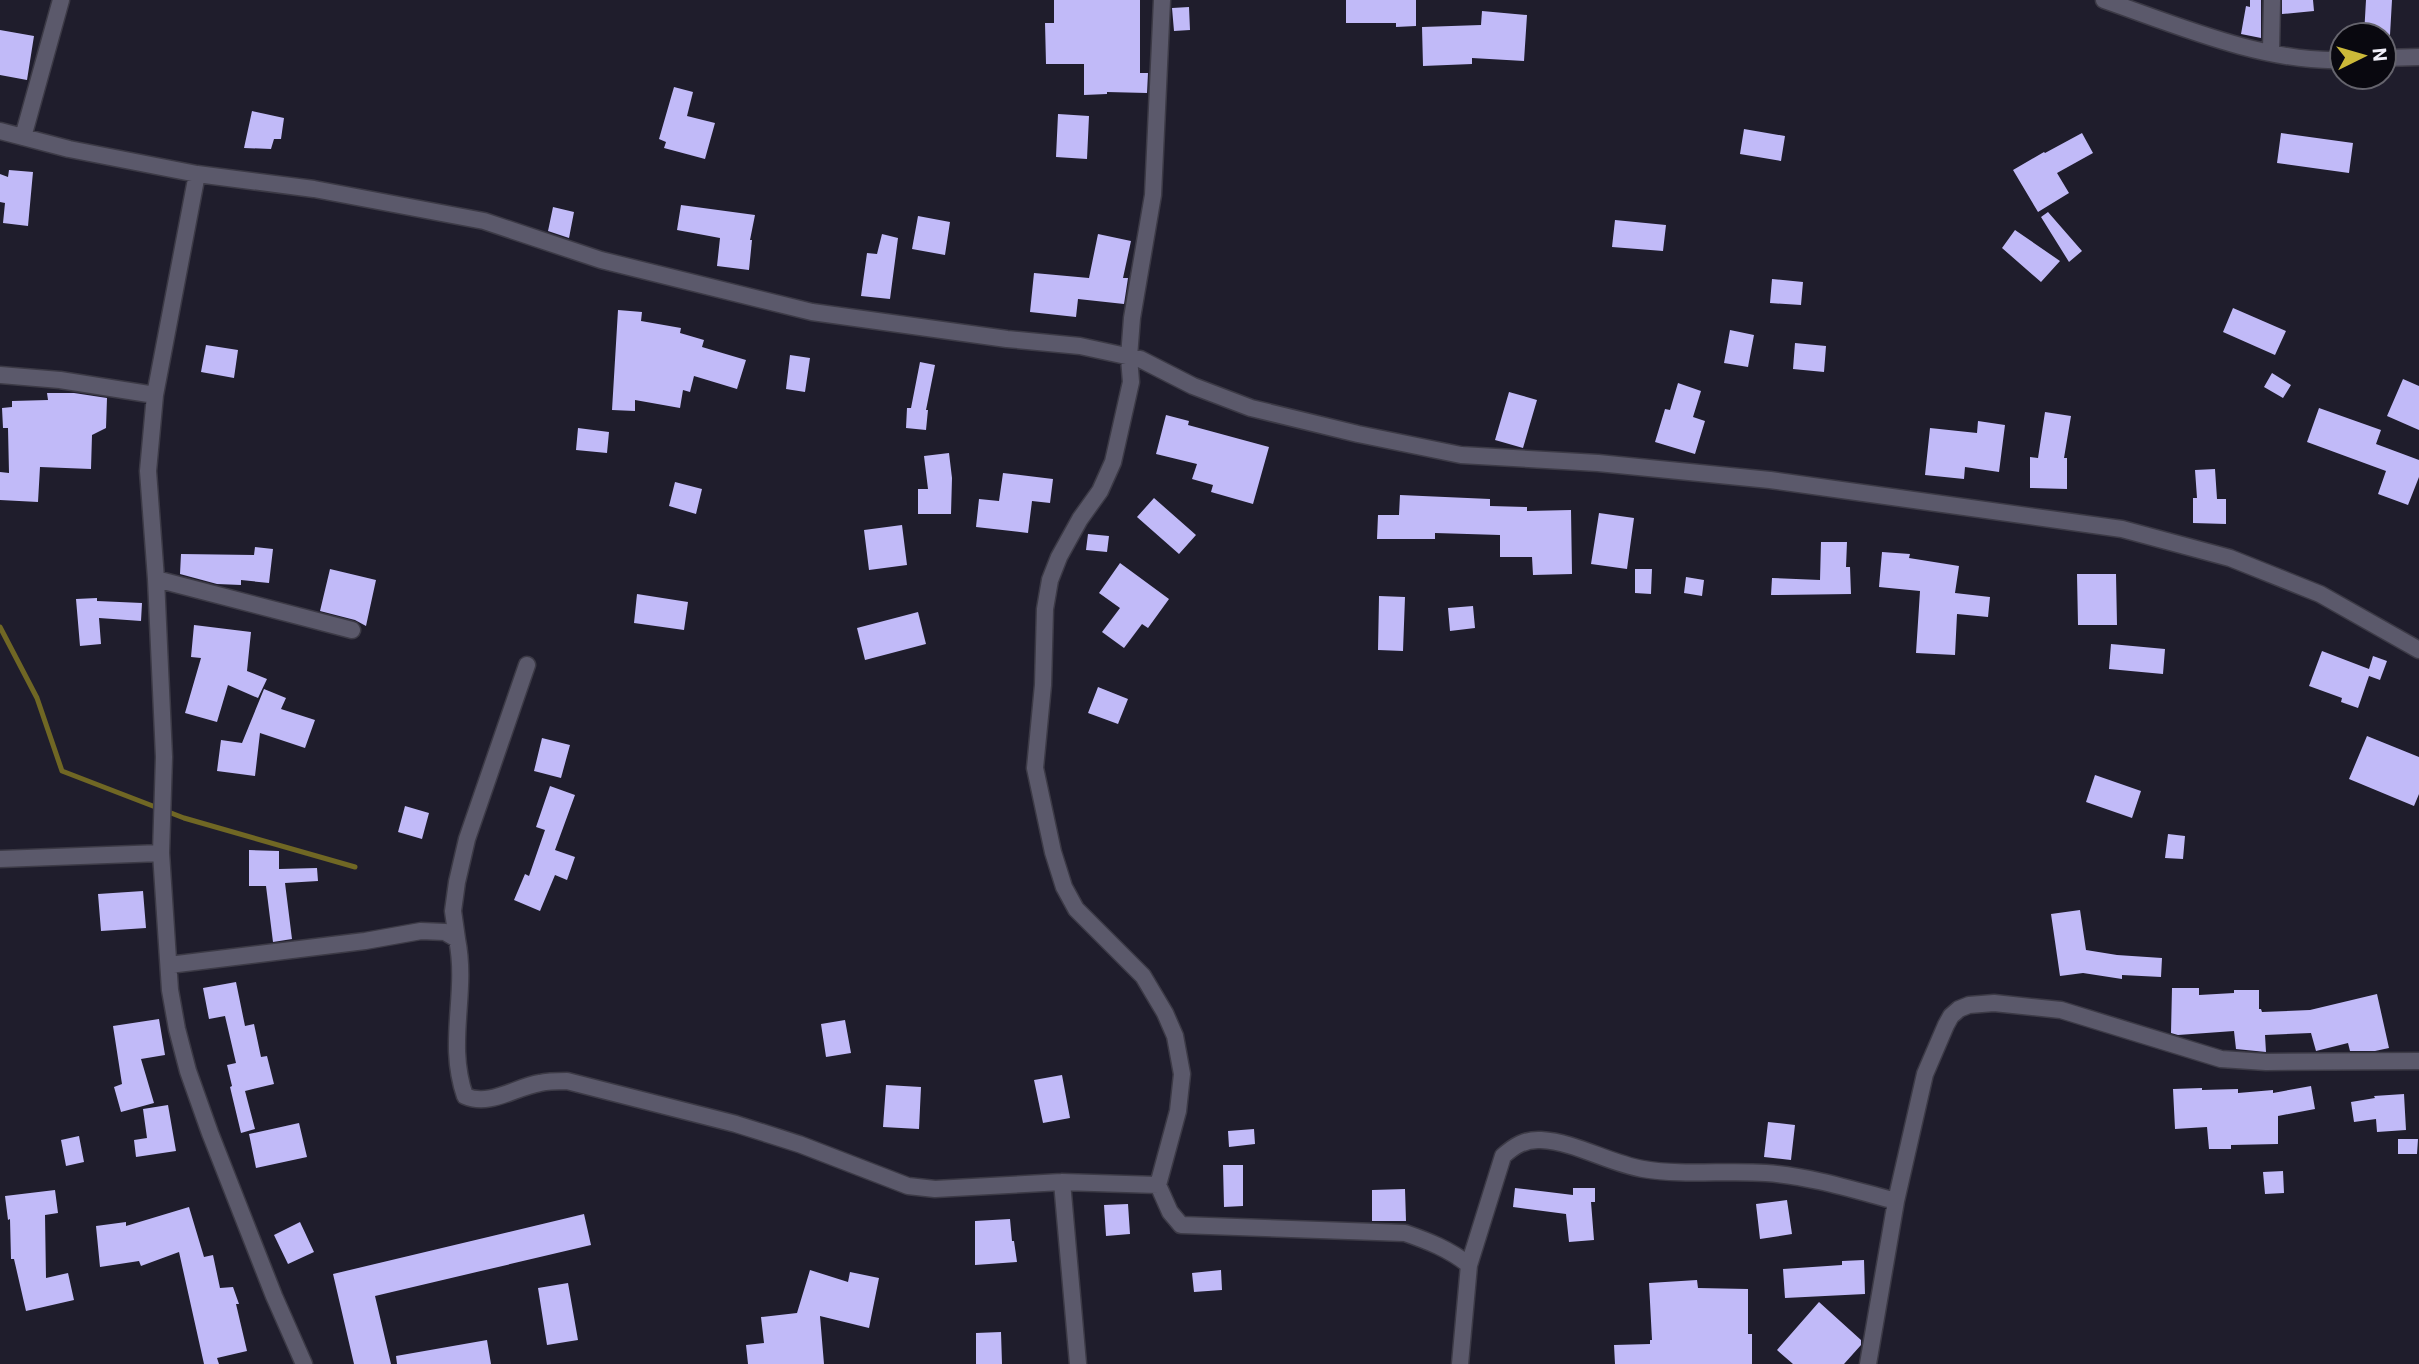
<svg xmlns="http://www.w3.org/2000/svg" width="2419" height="1364" viewBox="0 0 2419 1364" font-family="Roboto,sans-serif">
  <rect width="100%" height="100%" fill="#1f1d2c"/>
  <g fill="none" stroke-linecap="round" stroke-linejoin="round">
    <path stroke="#706724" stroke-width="5" d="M0,627L37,698L62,771L184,818L355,867"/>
  </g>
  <path fill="#c1baf8" d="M1054,0H1140V73H1148L1147,93L1107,92V94L1084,95V64H1046L1045,23H1054Z
    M1346,0H1416V26L1396,27V23H1346Z
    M2250,0H2261V38L2241,34L2246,6L2250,7Z
    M2282,0H2313L2314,11L2282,14Z
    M2366,0H2392L2390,35H2364Z
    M1189,7L1190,30L1174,31L1172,8Z
    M1482,11L1527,15L1524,61L1472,58V64L1423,66L1422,27L1481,25Z
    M0,30L34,36L27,80L0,75Z
    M674,87L693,92L687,116L715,123L705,159L664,148L666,142L659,139Z
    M252,111L284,118L281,139H274L271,149L244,148Z
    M1058,114L1089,116L1087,159L1056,157Z
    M1744,129L1785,136L1781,161L1740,154Z
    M2082,133L2093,153L2057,173L2069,193L2038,212L2013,170L2044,152L2045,153Z
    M2281,133L2353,143L2349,173L2277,163Z
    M9,170L33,172L28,226L3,223L5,203L0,202V174L8,177Z
    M681,205L755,215L750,240H752L749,270L717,266L720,238L677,230Z
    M553,207L574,212L569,238L548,231Z
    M2048,212L2082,251L2069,262L2041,217Z
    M918,216L950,222L945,255L912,249Z
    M1615,220L1666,225L1663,251L1612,247Z
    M2015,230L2060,261L2041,282L2002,248Z
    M882,234L898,238L890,299L861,296L867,253L877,254Z
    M1098,234L1131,241L1123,278H1128L1124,304L1078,299L1076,317L1030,312L1034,273L1089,278Z
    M1772,279L1803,282L1801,305L1770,303Z
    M2233,308L2286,331L2275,355L2223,332Z
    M618,310L642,312L641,321L681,328L680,333L704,340L702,347L746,360L737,389L694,376L690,392L683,390L680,408L635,400V411L612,410Z
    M1730,330L1754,335L1748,367L1724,363Z
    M1795,343L1826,346L1824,372L1793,369Z
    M206,345L238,350L234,378L201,372Z
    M790,355L810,358L805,392L786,389Z
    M920,362L935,365L926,410H928L926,430L906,428L907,408H911Z
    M2272,373L2291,385L2283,398L2264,387Z
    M2403,379L2419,386V430L2387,416Z
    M1678,383L1701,391L1693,417L1705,421L1695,454L1655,442L1665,409L1670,410Z
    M1509,392L1537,400L1523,448L1495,440Z
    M47,393H74L107,398L106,428L92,435L91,469L40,467L38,502L0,500V472L9,473L8,428H3L2,408L12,407V401L48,400Z
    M2319,408L2381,430L2376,444L2419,460V477L2408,505L2378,494L2386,471L2307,442Z
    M2045,412L2071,416L2064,458H2067V489L2030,488V457L2038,458Z
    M1166,415L1189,421L1188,425L1269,447L1253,504L1211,492L1213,485L1192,479L1197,464L1156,454Z
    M1978,421L2005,425L1999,472L1965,467L1964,479L1925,475L1930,428L1977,433Z
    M578,428L609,432L607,453L576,450Z
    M949,453L952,478L951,514H918V489H928L924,456Z
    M2215,469L2217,499H2226V524L2193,523V498H2197L2195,470Z
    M1003,473L1053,479L1050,503L1032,501L1028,533L976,527L979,499L999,501Z
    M675,482L702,489L696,514L669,506Z
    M1400,495L1490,499V506L1527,507V511L1571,510L1572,574L1533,575L1532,557H1500V535L1435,533V539H1377L1378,515H1399Z
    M1154,498L1196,535L1179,554L1137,517Z
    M1599,513L1634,518L1627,569L1591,564Z
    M902,525L907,565L869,570L864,530Z
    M1088,534L1109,536L1107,552L1086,550Z
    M1821,542H1847L1846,567H1850L1851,594L1771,595L1772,578L1820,580Z
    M255,547L273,549L269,583L241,580V585L217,584L180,574L181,554L254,555Z
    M1882,552L1910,554L1909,558L1959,566L1955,593L1990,597L1988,617L1957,614L1955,655L1916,653L1920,591L1879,587Z
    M1120,563L1169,599L1148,628L1142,624L1124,648L1102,632L1120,608L1099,593Z
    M330,569L376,580L366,626L355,620L320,611Z
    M1635,569H1652L1651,594L1635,593Z
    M2077,574H2116L2117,625H2078Z
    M1686,577L1704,580L1702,596L1684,593Z
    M637,594L688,602L684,630L634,623Z
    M1379,596L1405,597L1403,651L1378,650Z
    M97,598V601L142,603L141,621L99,618L101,644L80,646L76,599Z
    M1473,606L1475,628L1450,631L1448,608Z
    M918,612L926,644L865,660L857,628Z
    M194,625L251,632L247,671L267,679L258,698L228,685L217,722L185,713L201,658L191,657Z
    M2111,644L2165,649L2163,674L2109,669Z
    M2322,651L2369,669L2373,656L2387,661L2380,680L2369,676L2358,708L2341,702L2342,698L2309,686Z
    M1098,687L1128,699L1118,724L1088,713Z
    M264,689L286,698L281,709L315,720L305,748L260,733L255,776L217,771L221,740L242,743Z
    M2367,736L2419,757V794L2414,806L2349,779Z
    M542,738L570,745L561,778L534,771Z
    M2095,775L2141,791L2132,818L2086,802Z
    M550,786L575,795L555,850L575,857L567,880L555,875L540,911L514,900L525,874L529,876L545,830L536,827Z
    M405,806L429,813L422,839L398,832Z
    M2168,834L2185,836L2183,859L2165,858Z
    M249,850L279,851V869L317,868L318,881L285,883L292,939L273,942L266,886H249Z
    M143,891L146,928L101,931L98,894Z
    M2080,910L2086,950L2117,955L2162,958L2161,977L2122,975V979L2083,973L2060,976L2051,914Z
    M236,982L245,1026L254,1024L261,1057L267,1056L274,1084L245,1091L255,1129L241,1133L230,1087L232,1086L227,1065L236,1063L225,1016L209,1019L203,988Z
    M2172,988H2199V995L2234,993V990H2259V1009H2261L2262,1012L2310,1010L2377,994L2389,1048L2375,1051H2350L2348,1043L2316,1051L2311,1033L2265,1035L2266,1052L2236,1049L2234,1031L2178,1035L2171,1033Z
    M159,1019L165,1055L141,1059L154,1103L121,1112L114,1087L122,1084L113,1026Z
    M845,1020L851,1053L826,1057L821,1024Z
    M1062,1075L1070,1118L1043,1123L1034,1080Z
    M886,1085L921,1087L919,1129L883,1127Z
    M2311,1086L2315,1109L2278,1116V1144L2231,1145V1149H2209L2207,1127L2175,1129L2173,1089L2202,1088V1090L2238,1089V1093L2273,1090V1093Z
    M2404,1094L2406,1130L2377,1132L2376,1119L2354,1122L2351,1102L2375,1098L2374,1096Z
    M168,1105L176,1151L136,1157L134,1140L147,1138L143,1109Z
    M1768,1122L1795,1125L1791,1160L1764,1157Z
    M299,1123L307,1157L256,1168L249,1134Z
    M1254,1129L1255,1144L1229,1147L1228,1131Z
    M79,1136L84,1162L66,1166L61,1140Z
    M2398,1139H2418L2417,1154H2398Z
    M1223,1165H1243V1206L1224,1207Z
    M2283,1171L2284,1193L2265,1194L2263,1172Z
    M1515,1188L1573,1195V1188H1595V1202H1591L1594,1240L1569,1242L1566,1214L1513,1207Z
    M1405,1189L1406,1221H1372V1190Z
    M55,1190L58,1213L45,1215L46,1278L68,1273L74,1300L26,1311L14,1259H11L10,1219L8,1220L5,1196Z
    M1787,1200L1792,1234L1760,1239L1756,1204Z
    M1128,1204L1130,1234L1106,1236L1104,1205Z
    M189,1207L204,1257L213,1255L220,1288L233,1287L239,1304H236L247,1351L217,1358L219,1364H204L179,1252L141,1266L139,1261L100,1267L96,1226L126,1222V1226Z
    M584,1214L591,1245L375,1296L391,1364H354L333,1274Z
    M1010,1219L1012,1241H1014L1017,1262L975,1265V1221Z
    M300,1222L314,1252L288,1264L274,1235Z
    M1864,1260L1865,1294L1785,1298L1783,1269L1842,1265V1261Z
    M810,1270L848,1282L850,1272L879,1278L869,1328L820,1316L824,1364H748L746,1345L764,1343L761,1317L797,1313Z
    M1221,1270L1222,1290L1194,1292L1192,1273Z
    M1697,1280L1698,1288L1748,1289V1334H1752V1364H1615L1614,1345L1650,1344V1340H1652L1649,1283Z
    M568,1283L578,1340L547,1345L538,1288Z
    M1819,1302L1861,1340V1345L1844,1364H1793L1777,1350Z
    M1001,1332L1002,1364H976V1333Z
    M487,1340L491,1364H397L396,1356Z"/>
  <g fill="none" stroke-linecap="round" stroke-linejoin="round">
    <g stroke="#3c3a46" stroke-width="19">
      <path id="minor" d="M2104,0C2176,25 2265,63 2342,60
        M2271,51L2272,0
        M2384,58L2419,57
        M0,131L69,149L197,174L314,189L484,221L601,260L812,312L1007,339L1080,346L1140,359L1193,386L1251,408L1358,434L1461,455L1598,463L1770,480L2122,529L2230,558L2320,594L2419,650
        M23,137L61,0
        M197,174L155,395L148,471L156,579L164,757L161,853L170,990L177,1029L188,1071L210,1133L274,1296L304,1364
        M0,375L60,380L155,395
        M156,579L352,630
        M0,859L161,853
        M457,939L453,911L457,882L467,839L527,665
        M169,965L365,941L421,931L445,932L457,939C468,994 446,1042 465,1096C490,1107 515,1087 540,1083C548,1081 558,1081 567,1081L736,1124L799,1144L908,1186L935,1189L1062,1182L1158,1185L1170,1212L1181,1225L1405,1233C1428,1241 1449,1249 1469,1265L1460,1364
        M1062,1182L1078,1364
        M1158,1185L1178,1111L1182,1074L1175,1036L1165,1013L1143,976L1076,909L1064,887L1053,852L1035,768L1043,685L1045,609L1050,580L1059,557L1080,519L1100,491L1113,462L1131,382L1129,357L1132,318L1153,195L1162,0
        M1469,1265L1503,1156C1514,1146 1525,1139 1541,1140C1576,1142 1608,1163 1643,1169C1684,1176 1725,1170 1766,1173C1810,1176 1854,1190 1896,1201
        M1868,1364L1896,1201L1925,1074L1946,1025L1951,1016L1959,1009L1969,1005L1994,1003L2061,1010L2221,1059L2266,1062L2419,1061"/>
    </g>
    <use href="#minor" stroke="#5b596b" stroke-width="16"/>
  </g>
  <g transform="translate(2363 56) rotate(85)"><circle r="33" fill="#09080f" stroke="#65646d" stroke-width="2"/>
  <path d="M0-5L12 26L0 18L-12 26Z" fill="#ccb939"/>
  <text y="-10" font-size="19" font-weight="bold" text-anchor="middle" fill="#f0eff9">N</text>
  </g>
</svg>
